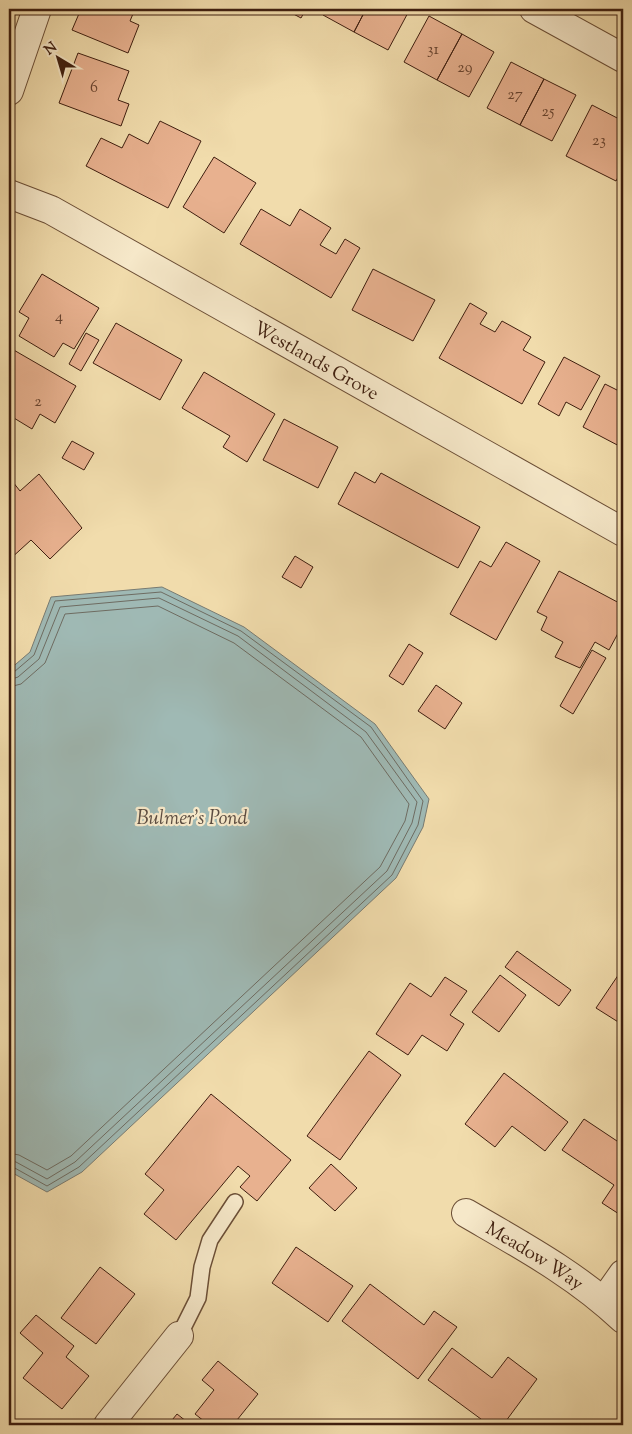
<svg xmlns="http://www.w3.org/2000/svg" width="632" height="1434" viewBox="0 0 632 1434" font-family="'Sorts Mill Goudy',serif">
  <rect width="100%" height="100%" fill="#f1dcac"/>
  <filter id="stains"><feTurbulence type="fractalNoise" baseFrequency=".004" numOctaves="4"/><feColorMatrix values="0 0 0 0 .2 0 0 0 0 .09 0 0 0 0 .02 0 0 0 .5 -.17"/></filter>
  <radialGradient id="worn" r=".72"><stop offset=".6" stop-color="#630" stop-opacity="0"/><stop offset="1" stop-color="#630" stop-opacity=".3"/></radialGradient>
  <path fill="#9fb9b4" stroke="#787b72" d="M162,587L244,627L375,724L429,799L423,827L396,878L82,1172L47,1192L9,1171V670L30,652L51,597Z"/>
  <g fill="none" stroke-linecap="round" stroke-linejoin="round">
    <path stroke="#6e6c62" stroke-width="1" d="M9,673L14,672L34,655L55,601L161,592L241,631L371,727L423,801L418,825L392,875L79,1167L47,1186L13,1167H9
      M9,680L18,677L39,659L60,607L159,598L238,636L366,732L417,802L412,823L387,871L75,1162L47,1179L16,1162L9,1160
      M9,687L21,684L45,663L65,614L158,606L234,643L361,737L409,804L405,821L380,867L71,1156L47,1170L19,1155L9,1153"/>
  </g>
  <path fill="#e8b18f" stroke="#3e1e0f" d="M81,9H135L130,21L139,25L128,53L72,30Z
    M284,9H306L301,18Z
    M326,9H366L354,32L323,15Z
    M366,9H410L388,50L354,32Z
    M429,16L462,34L437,80L404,62Z
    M462,34L494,52L469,97L437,80Z
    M78,53L129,71L118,100L129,104L121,126L59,103Z
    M511,62L544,79L520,125L487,108Z
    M544,79L576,95L552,141L520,125Z
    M592,105L623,121V168L616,181L566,156Z
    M160,121L201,141L168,208L86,166L101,138L122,148L129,134L148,144Z
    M214,157L256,183L224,233L183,207Z
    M261,209L290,226L300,209L331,228L320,245L336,254L345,239L360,248L331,298L240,244Z
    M373,269L435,300L413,341L352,310Z
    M42,274L99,308L74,349L63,343L54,357L19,336L29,318L19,312Z
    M470,303L487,313L480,324L495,332L502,321L531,337L523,350L545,362L522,404L439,358Z
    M116,323L182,360L160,400L93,363Z
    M86,333L99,340L81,371L69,364Z
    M12,349L76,386L55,423L40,414L32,429L9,415V354Z
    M564,357L600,376L581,410L566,402L559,416L538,404Z
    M204,372L275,414L247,462L223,447L230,436L182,408Z
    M605,384L623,393V448L583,427Z
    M284,419L338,447L318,488L263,460Z
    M72,441L94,453L84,470L62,458Z
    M355,472L375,483L381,473L480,527L458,568L338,504Z
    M39,474L82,528L50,559L31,540L9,560V477L20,491Z
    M506,542L540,561L496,640L450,614L480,561L491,567Z
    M295,556L313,567L301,588L282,577Z
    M559,571L623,605V624L609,650L595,642L580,668L555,657L563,642L541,630L547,617L537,612Z
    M409,644L423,653L403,685L389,676Z
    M592,650L606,658L573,714L560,706Z
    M436,685L462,703L445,729L418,711Z
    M517,951L571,990L559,1006L505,967Z
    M623,968V1025L596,1008Z
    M500,975L526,995L499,1032L472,1012Z
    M445,977L467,991L450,1015L464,1024L447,1051L422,1035L408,1055L376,1034L410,983L431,997Z
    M369,1051L401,1075L340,1160L307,1136Z
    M504,1073L568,1122L545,1151L512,1126L495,1147L465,1124Z
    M211,1094L291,1160L257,1201L240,1187L250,1176L238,1166L176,1240L144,1214L164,1190L145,1174Z
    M584,1119L623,1145V1207L619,1214L602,1203L614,1185L562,1150Z
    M331,1164L357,1188L335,1211L309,1188Z
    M296,1247L353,1286L328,1322L272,1283Z
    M100,1267L135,1294L96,1344L61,1318Z
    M370,1284L424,1325L434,1311L457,1327L418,1379L342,1321Z
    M36,1315L74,1346L66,1357L89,1376L62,1409L23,1378L43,1353L20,1333Z
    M452,1348L492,1378L508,1357L537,1379L503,1425H489L428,1380Z
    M218,1361L258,1394L237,1420L244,1425H209L195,1414L214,1390L202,1380Z
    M177,1414L191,1425H168Z"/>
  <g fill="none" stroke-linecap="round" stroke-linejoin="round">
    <g stroke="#6b4e36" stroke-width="18">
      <path id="service" d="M179,1336L198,1298L202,1267L210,1240L235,1202"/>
    </g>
    <g stroke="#6b4e36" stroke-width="30">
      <g id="minor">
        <path d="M534,9L623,58"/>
        <path d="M9,91L37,9"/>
        <path id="s1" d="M9,194L51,210L623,532"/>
        <path id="s2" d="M466,1213C521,1245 577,1275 623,1319"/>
        <path d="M604,1301L623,1274"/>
        <path d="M108,1425L179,1336"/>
      </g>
    </g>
    <use href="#service" stroke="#f6e8c9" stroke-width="15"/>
    <use href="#minor" stroke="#f6e8c9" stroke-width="28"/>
  </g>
  <g text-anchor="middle" stroke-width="4.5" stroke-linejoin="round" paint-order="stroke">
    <g font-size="16" fill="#68432f">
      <text x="433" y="54">31</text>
      <text x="465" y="72">29</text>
      <text x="94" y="92">6</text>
      <text x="515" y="99">27</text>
      <text x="548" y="116">25</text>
      <text x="599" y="145">23</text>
      <text x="59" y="321">4</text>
      <text x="38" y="406">2</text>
    </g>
    <g font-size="19" fill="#3e1e0f" stroke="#f6e8c9">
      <text dy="7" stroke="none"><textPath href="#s1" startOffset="350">Westlands Grove</textPath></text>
      <text dy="7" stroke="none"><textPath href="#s2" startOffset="81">Meadow Way</textPath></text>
    </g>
    <g font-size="20" font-style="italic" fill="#5b4c41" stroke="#f6e8c9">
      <text x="192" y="824">Bulmer's Pond</text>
    </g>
  </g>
  <rect width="632" height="1434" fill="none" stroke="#f1dcac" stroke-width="30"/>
  <rect x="10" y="10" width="612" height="1414" fill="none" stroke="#3e1e0f" stroke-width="2.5"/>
  <rect x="15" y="15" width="602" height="1404" fill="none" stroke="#3e1e0f"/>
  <g transform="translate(58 58) rotate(322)" stroke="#f6e8c9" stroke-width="4" paint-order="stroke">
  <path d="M0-4L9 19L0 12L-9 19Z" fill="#3e1e0f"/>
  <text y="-8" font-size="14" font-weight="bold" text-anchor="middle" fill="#3e1e0f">N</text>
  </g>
  <rect width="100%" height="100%" filter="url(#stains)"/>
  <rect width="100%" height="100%" fill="url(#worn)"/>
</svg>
